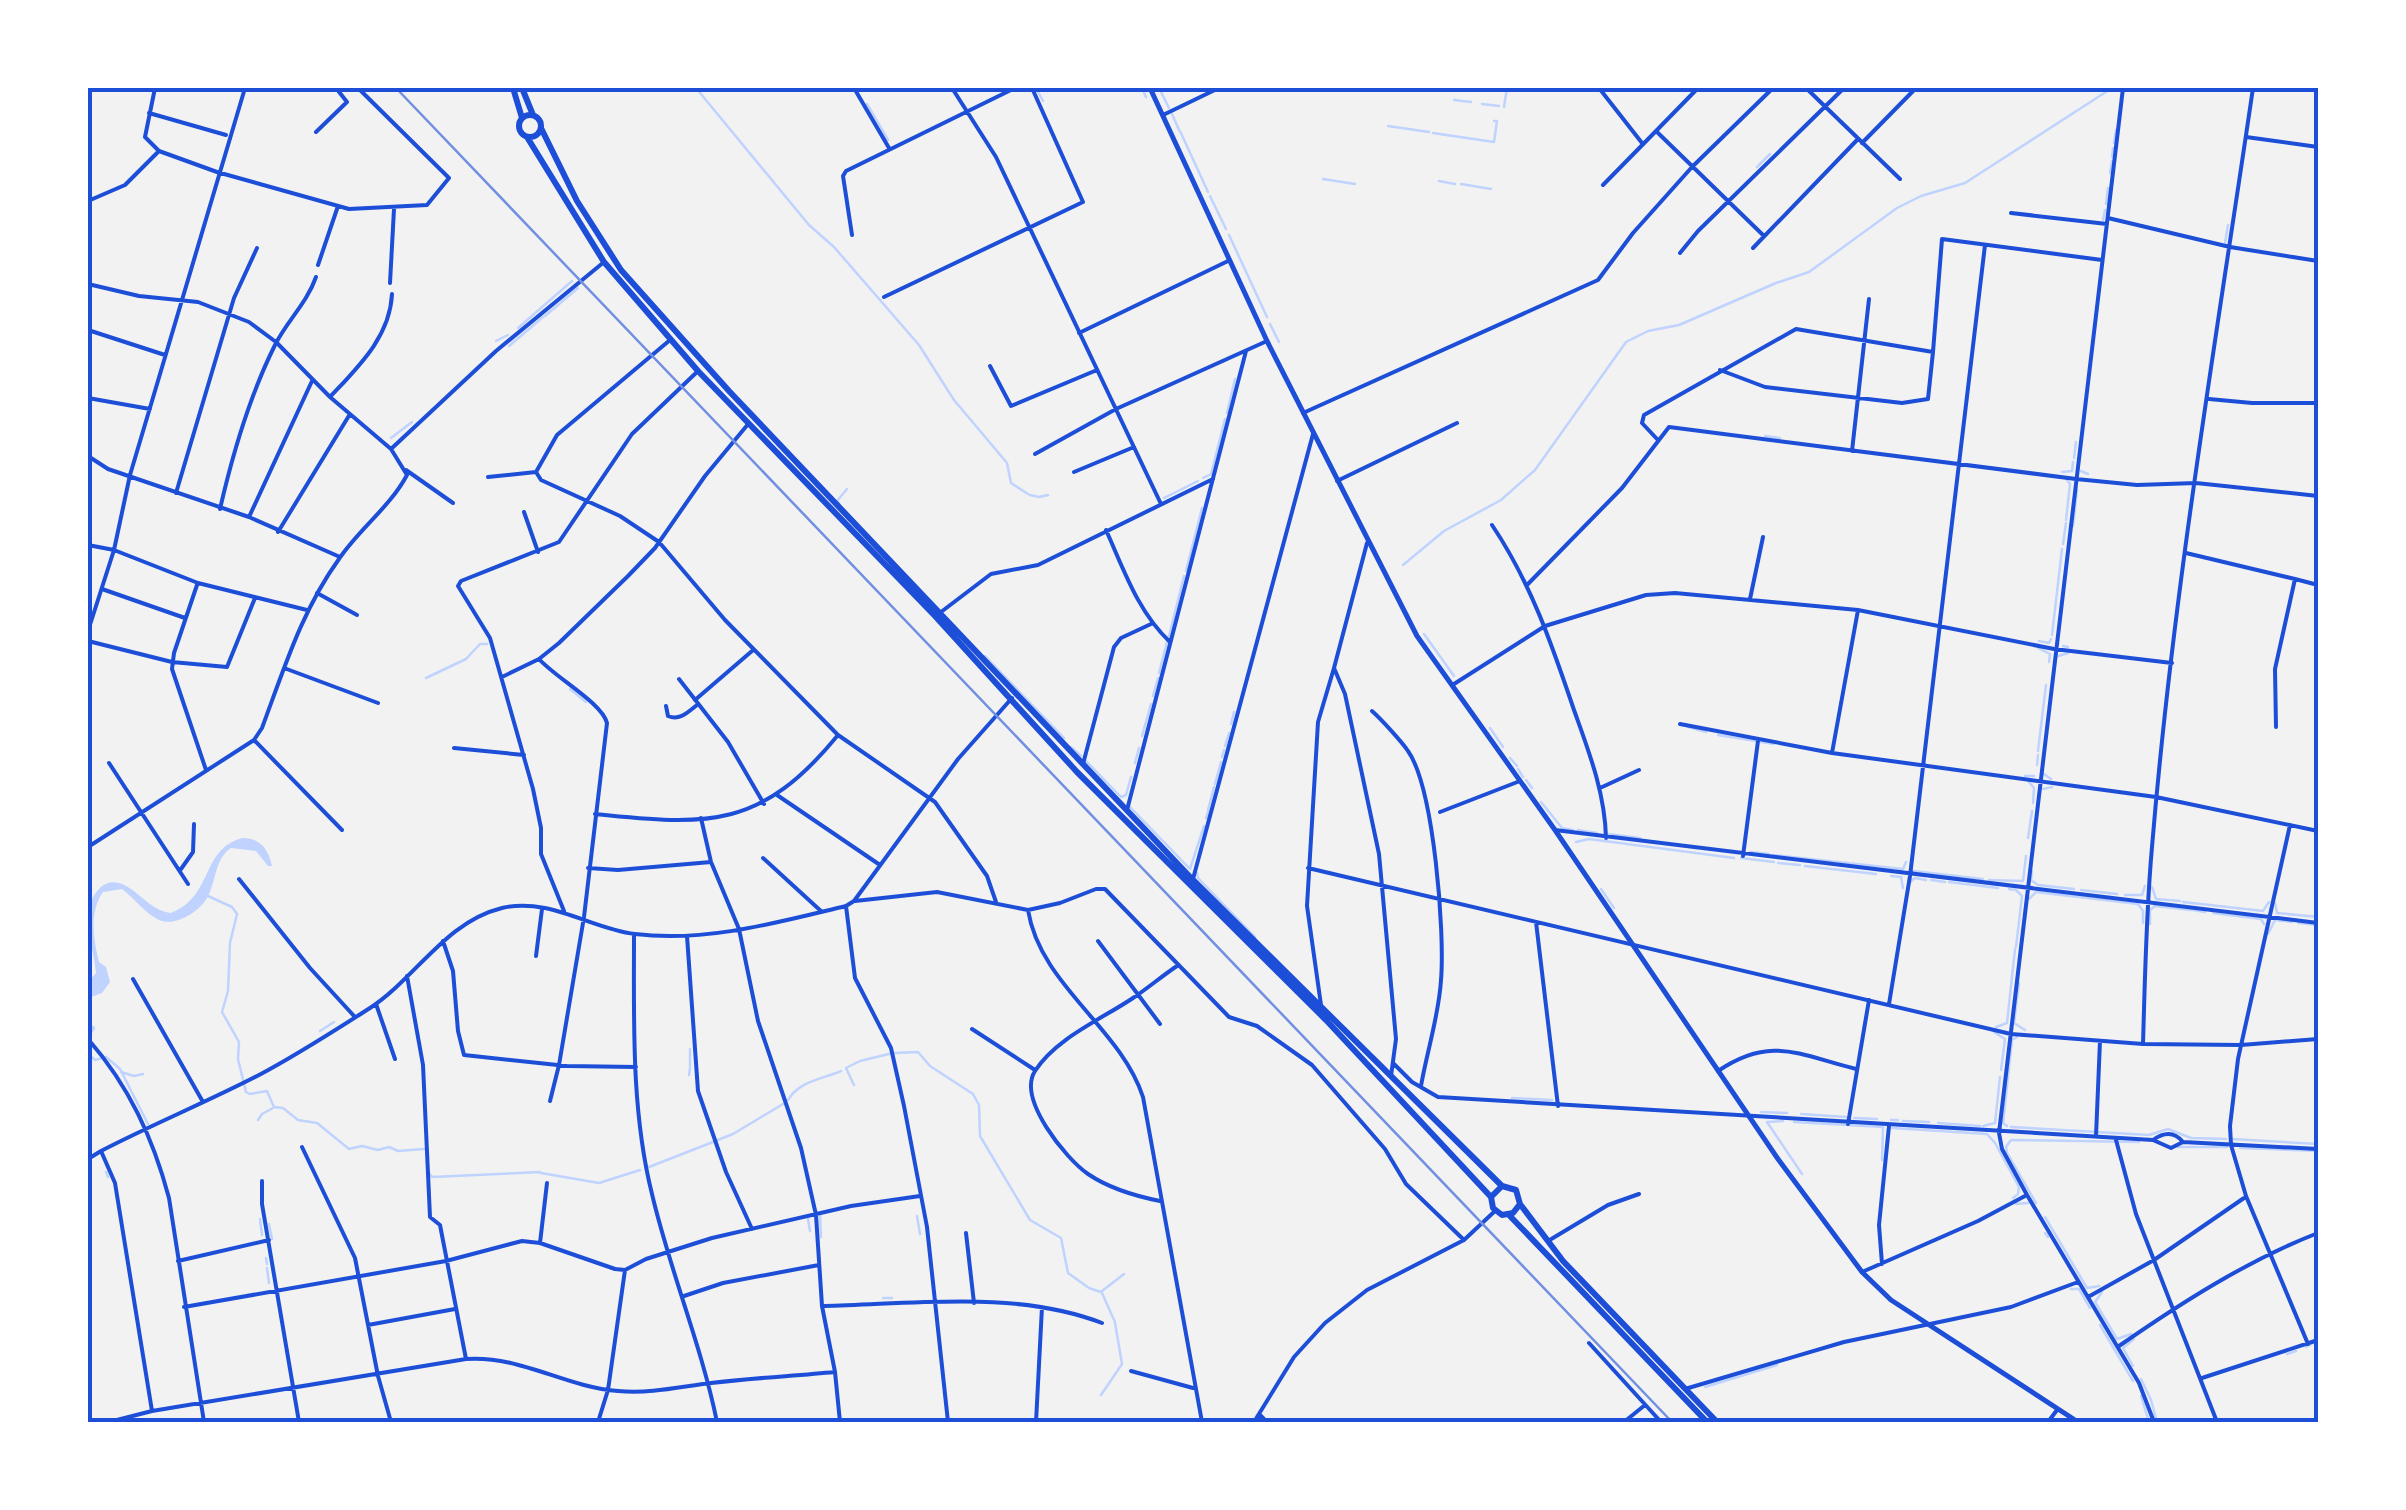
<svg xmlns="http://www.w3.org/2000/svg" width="2406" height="1510" viewBox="0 0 2406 1510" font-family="Karla,sans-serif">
  <rect width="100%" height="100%" fill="#f2f2f2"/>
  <path fill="#bfd3fe" d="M242,838C260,838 268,848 272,866H268L256,851L231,848C214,860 217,880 207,898C199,912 175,927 159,920C146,914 134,898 122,889L103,892C89,912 93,939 99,962L106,967L110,982L102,993L88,998V982L96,973C94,948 77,908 101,887C110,879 121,882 131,889C144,898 154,911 171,913C214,896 200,850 242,838Z"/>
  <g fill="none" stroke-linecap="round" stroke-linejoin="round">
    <path stroke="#bfd3fe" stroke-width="2.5" d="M696,88L809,225L834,247L919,345L954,400L1007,463L1011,483L1028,494
      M1036,88L1043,101
      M1142,88L1146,97
      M1159,88L1169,108
      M1502,88H1507L1504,107
      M999,89L1001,88
      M1454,100L1471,102
      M867,104L888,140
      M1482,104L1499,106
      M1172,114L1179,130
      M1388,126L1429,132
      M1180,131L1208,192
      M1433,133L1494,142L1497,121H1494
      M2114,143L2116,130
      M2112,157L2113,148
      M1757,167L1770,154
      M2110,173L2112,161
      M1323,179L1355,184
      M1439,181L1455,184
      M1461,184L1491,189
      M1210,196L1226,229
      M2106,204L2108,188
      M2103,220L2105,210
      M1229,235L1267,317
      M2225,243L2228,225
      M545,316L578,288
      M1270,324L1279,342
      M518,328L572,281
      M496,341L508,335
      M509,346L543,317
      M1227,413L1235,379
      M1765,436L1780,438
      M391,438L412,422
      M2074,458L2076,442
      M2081,471L2088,474
      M2062,472L2072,471L2073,462
      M1203,478L1211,474L1225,419
      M2066,479L2070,484L2066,520
      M1030,495L1039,497L1048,495
      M1164,498L1198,481
      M839,503L837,501L847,489
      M2073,526L2077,490
      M2063,544L2066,523
      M1403,565L1444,531L1501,500L1535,470L1626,342L1648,331L1679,325L1776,283L1809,272L1897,208L1921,196L1965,183L2112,88
      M1186,571L1202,508
      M1424,634L1454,676
      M2052,635L2062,549
      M1169,636L1184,576
      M2039,641L2049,643L2051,639
      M2063,646L2068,647
      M2038,648L2050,654L2049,662
      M985,656L1064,738
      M2058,656L2068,653
      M1159,673L1167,642
      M426,678L466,659L480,644H487
      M570,689L586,702
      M1153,696L1158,678
      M1231,724L1234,712
      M1688,727L1706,732
      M1490,728L1503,747
      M1718,735L1756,741
      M1142,736L1151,704
      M1761,742L1774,744
      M1225,746L1229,733
      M1071,747L1081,756
      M2038,751L2046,685
      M1222,757L1224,750
      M1510,758L1517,766
      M1086,761L1121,797L1126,795L1131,777
      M1135,763L1139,748
      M2037,765L2038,755
      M1518,769L1523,777
      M2044,774L2051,779
      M2025,776H2034
      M1526,780L1532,788
      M2029,782L2034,788L2033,803
      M1215,784L1221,762
      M2043,789L2052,787
      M1541,802L1562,828L1573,830
      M1130,807L1190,869L1204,826
      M1208,810L1214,787
      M1206,818L1208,812
      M1578,830L1597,833
      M1608,834L1640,838
      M2028,838L2032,811
      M1576,842L1589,839L1734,858
      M1750,852L1769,854
      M1773,855L1903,869L1906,862
      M1741,858L1774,862
      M1778,863L1800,865
      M1805,866L1876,874
      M1913,871L1983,879
      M2032,871L2031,880L2038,885L2074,889
      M1197,873L1198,878L1255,937
      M1891,876L1901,877L1903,888
      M1931,880L1945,882
      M1989,880L2023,881L2026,856
      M1910,882L1915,878L1926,880
      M1949,882L1998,888
      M2152,887L2156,899L2180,901
      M1601,889L1614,908
      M2009,889L2016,890L2022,896L2016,947
      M2081,890L2117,894
      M2125,895H2142L2145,886
      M208,896L232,907L237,914L230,943L228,991L222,1012L239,1042L238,1059L246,1092L250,1094L267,1091L274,1107L283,1108L298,1120L317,1123L349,1149L362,1146L378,1150L389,1147L398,1151L424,1149
      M2029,899L2036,892L2138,904L2143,911V923
      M2183,902L2263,911L2269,902
      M2275,903L2277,913L2318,917
      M2193,910L2205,912
      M2213,913L2261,919L2264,924
      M2298,923L2318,925
      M2150,924V910L2155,906L2191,910
      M2268,934L2275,920L2292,922
      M2019,983L2014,1023L2025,1030
      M88,1024L94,1028L88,1037
      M1996,1027L2007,1023L2015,949
      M320,1031L334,1022
      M1994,1032L2005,1039L2001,1070
      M894,1053L918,1052L930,1066L973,1094L979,1105L980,1136L1030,1220L1061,1238L1068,1273L1089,1288L1101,1292
      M88,1054L95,1060L106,1057L120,1069L148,1124
      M690,1066V1049
      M121,1072L134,1076L143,1074
      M689,1075L690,1068
      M854,1085L846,1068L860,1061L893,1053
      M1512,1098L1552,1100
      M788,1100C799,1081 823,1079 841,1071
      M1761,1112L1787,1113
      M1801,1114L1846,1117
      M1854,1118L1877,1119
      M258,1120L262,1114L273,1108
      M1891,1120H1898
      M1783,1121L1767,1122L1802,1174
      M1903,1121L1929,1122
      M1794,1122L1883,1127L1882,1160
      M1938,1123L1980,1126
      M1983,1126L1995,1123L2000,1077
      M2007,1126L2003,1123L2012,1040L2017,1037
      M2011,1127L2149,1135L2168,1129L2191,1138L2226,1139
      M1892,1128L1987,1134L1995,1143L2019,1187L2018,1194L2013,1198
      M2232,1139L2318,1144
      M715,1141L733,1134L783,1104
      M2317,1142V1132
      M2177,1147H2227
      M2240,1148L2318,1151
      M649,1167L713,1142
      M106,1172L108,1177
      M429,1173L432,1177L540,1172
      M541,1173L599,1183L640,1170
      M2036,1203L2007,1153L2006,1147L2011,1140L2139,1142
      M2016,1204L2028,1203
      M820,1213L821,1237
      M917,1216L920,1234
      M2045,1217L2087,1288L2099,1286
      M260,1219L262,1235
      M808,1219L810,1231
      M269,1224L272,1239
      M2045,1233L2048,1237
      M266,1258L267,1264
      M267,1268L269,1283
      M2071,1289H2079L2090,1308
      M1102,1291L1124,1274
      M2102,1292L2095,1302L2117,1339L2131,1334
      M1102,1293L1115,1322
      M883,1298H892
      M2100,1325L2133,1381
      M2306,1347L2317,1341
      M2287,1354L2296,1351
      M2133,1366L2123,1348L2134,1339
      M2141,1379L2151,1400L2157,1422
      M1705,1387L1777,1365
      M1101,1395L1122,1364L1115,1323
      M2141,1396L2149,1422
      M1816,1422H1838"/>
    <path stroke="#1d4ed8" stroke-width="4" d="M155,88L145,137L159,151
      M854,88L889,148
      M952,88L996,157L1161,504
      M1599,88L1642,143
      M1698,88L1656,131L1764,236
      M1806,88L1900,179
      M2123,88L1999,1133L2002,1149L2027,1195L2139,1383L2154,1422
      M149,113L226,135
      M1163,115L1219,88
      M316,132L347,102L336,88
      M2246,137L2318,147
      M1862,143L1916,88
      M1603,185L1656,131
      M88,201L125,185L159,151L217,172L349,209L427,205L449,178L358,88
      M2011,213L2107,224
      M2108,218L2230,247L2318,261
      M852,235L843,176L846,171L1015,88
      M1753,248L1858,139
      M1680,253L1698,231L1844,88
      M318,265L338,206
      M390,283L394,209
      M88,284L139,296L198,302L249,322L276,342L330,397L391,449L407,475C390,507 359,529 339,559C302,610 284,669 262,728L254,740L88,847
      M884,297L1083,202L1032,88
      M88,330L165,355
      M1079,333L1228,261
      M990,366L1011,406L1097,370
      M1720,370L1765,387L1902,403L1928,399L1933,352
      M330,397C358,367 390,337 392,294
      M88,398L150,409
      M2209,399L2252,403H2318
      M1303,413L1598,280L1633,233L1692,167L1773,88
      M1657,439L1642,423L1644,415L1796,329L1933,352L1942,239L2102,260
      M391,449L496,351L604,262
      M1852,451L1869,299
      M1035,454L1116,409L1267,341
      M88,456L108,469L249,517L340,557
      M406,470L453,503
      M536,472L541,480L620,516L659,542L725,620L838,735L935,802L987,876L996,902
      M536,472L557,435L670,340
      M1074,472L1134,447
      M488,477L536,472
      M1337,481L1457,423
      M176,493L234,298L257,248
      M220,509C233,452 249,397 275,345C287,321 307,303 316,277
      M524,512L538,552
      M249,517L312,381
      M1492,525C1531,583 1552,645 1574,710C1589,752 1605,793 1606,838
      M1106,530C1124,570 1138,612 1170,642
      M278,532L350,414
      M1367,543L1334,668L1345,694L1379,854L1396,1039L1391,1076
      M88,545L114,550L198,583L307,610
      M2186,553L2295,579L2275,669L2276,727
      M2295,579L2318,585
      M197,585L174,653L172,669L206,770
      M1527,585L1622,488L1669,427L2076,479L2137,485L2196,483L2318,496
      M102,589L185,618
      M317,593L357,615
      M1750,599L1763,537
      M941,612L991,574L1038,565L1213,479
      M88,631L114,550L130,475L245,88
      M88,641L172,662L227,667L255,598
      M539,659C556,678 602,703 607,723L584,917L559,1065L550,1101
      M284,668L378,703
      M502,677L539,659L559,643L628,576L655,548L705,476L749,423
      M679,679L728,742L764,804
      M1454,684L1545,626L1646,595L1675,593L1858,610L2054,649L2172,663
      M695,700L752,651
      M666,706L668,716C680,721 688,712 697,705
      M1372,711C1381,719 1402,742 1408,751C1434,788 1445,933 1441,980C1439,1015 1427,1051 1421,1086
      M1680,724L1832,753L2156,797L2318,831
      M254,740L342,830
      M454,748L524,755
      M1832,753L1858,610
      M109,763L188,884
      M1083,764L1114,647L1121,638L1151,624
      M1600,788L1639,770
      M777,795L880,865
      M1127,810L1246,351
      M1440,812L1520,781
      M595,814C709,826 761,829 838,735
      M701,818L711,862L739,929L758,1021L801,1148L816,1215L822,1306L835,1372L840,1422
      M2290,825L2238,1059L2230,1126L2231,1145L2246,1196L2308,1344
      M1555,830L2318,923
      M1743,856L1758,741
      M763,858L822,912
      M588,868L618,870L711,862
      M1308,868L2011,1034L2143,1044L2241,1045L2318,1039
      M181,869L193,852L194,824
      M239,879L310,968L355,1017
      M1193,879L1313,434
      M855,901L937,892L1028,910L1060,903L1096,889H1105L1229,1017L1257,1026L1312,1065L1385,1149L1406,1184L1464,1240
      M846,906L855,978L891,1048L904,1106L927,1227L948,1422
      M1028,910C1040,985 1120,1027 1143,1097L1202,1422
      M564,911L541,854V828L533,789L490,638L458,586L461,581L559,542L632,434L698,371
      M1536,922L1558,1106
      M634,934C634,1020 631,1110 652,1194C670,1271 701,1344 717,1422
      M687,936L698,1091L726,1172L752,1229
      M443,941L453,971L458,1031L464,1055L567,1066L636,1067
      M1098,941L1160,1024
      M536,956L542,909
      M133,979L203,1102
      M376,1004L395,1059
      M1889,1004L1910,876L1985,245
      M1321,1005L1307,906L1318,722L1334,668
      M972,1029L1035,1070
      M88,1039C129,1086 153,1138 169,1198L204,1422
      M2143,1044C2145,978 2146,913 2152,847C2173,593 2216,340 2253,88
      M1393,1063L1412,1082L1438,1097L2153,1140L2171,1148L2183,1142L2318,1149
      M1718,1071C1771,1035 1799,1055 1856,1069
      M1848,1124L1869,1000
      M2096,1136L2100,1041
      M2116,1140L2136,1214L2217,1422
      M2153,1140C2164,1132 2174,1131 2183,1142
      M302,1147L355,1258L378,1376L391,1422
      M88,1159L101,1151
      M262,1181V1204L299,1422
      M1160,1201C1135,1196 1110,1189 1088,1174C1066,1159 1017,1099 1035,1071C1056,1038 1102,1019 1133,998C1148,988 1162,976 1177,966
      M966,1233L974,1303
      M1548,1241L1608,1205L1639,1194
      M540,1243L547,1183
      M178,1261L269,1240
      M1882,1264L1879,1225L1889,1126
      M1862,1272L1978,1221L2025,1196
      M684,1296L723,1283L819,1265
      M2088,1297L2154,1260L2244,1198
      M824,1306C915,1304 1016,1290 1102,1323
      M184,1307L446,1261L522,1241L540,1243L615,1269L625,1270L646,1259L712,1238L851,1206L920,1196
      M368,1325L455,1309
      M1589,1343L1661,1422
      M2119,1346C2181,1303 2248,1260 2318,1233
      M466,1359C520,1355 565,1387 618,1391C650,1394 679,1387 711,1383C752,1378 794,1376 835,1372
      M1131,1371L1193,1388
      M2202,1378L2318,1340
      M1685,1389L1844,1342L2011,1307L2078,1282
      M152,1411L115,1183L101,1151C153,1124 207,1102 259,1075C297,1055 334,1031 370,1008C416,978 445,922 502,908C550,897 591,929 635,934C705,943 779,922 846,906L854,901L958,759L1012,698
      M1260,1415L1267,1422
      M1114,1420L1120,1422
      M109,1422L152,1411L466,1359L440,1225L430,1217L423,1065L407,976
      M598,1422L608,1390L625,1270
      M1036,1422L1042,1307
      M1254,1422L1294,1357L1325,1323L1367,1290L1464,1240L1495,1211
      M1624,1422L1645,1405
      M2048,1422L2057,1410"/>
    <path stroke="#1d4ed8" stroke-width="5" d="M1150,88L1267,341L1417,636L1555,830L1778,1159L1862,1272L1891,1300L2078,1422"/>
    <path stroke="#1d4ed8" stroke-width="6" d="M513,88L522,118
      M522,88L533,115
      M519 126a11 11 0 1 1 22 0a11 11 0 1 1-22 0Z
      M541,128L577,201L621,270L729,391L1193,880L1502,1186
      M527,137L604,262L698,371L935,616L1077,772L1326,1020L1491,1197
      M1520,1204L1513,1213L1502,1215L1493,1208L1491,1197L1502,1186L1516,1190L1520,1204L1563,1261L1717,1422
      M1509,1215L1707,1422"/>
    <path stroke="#7290e2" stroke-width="2.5" d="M396,88L1672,1422"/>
  </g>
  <rect width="2406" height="1510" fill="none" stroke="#ffffff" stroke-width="180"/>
  <rect x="90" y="90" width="2226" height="1330" fill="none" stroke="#1d4ed8" stroke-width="4"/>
</svg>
